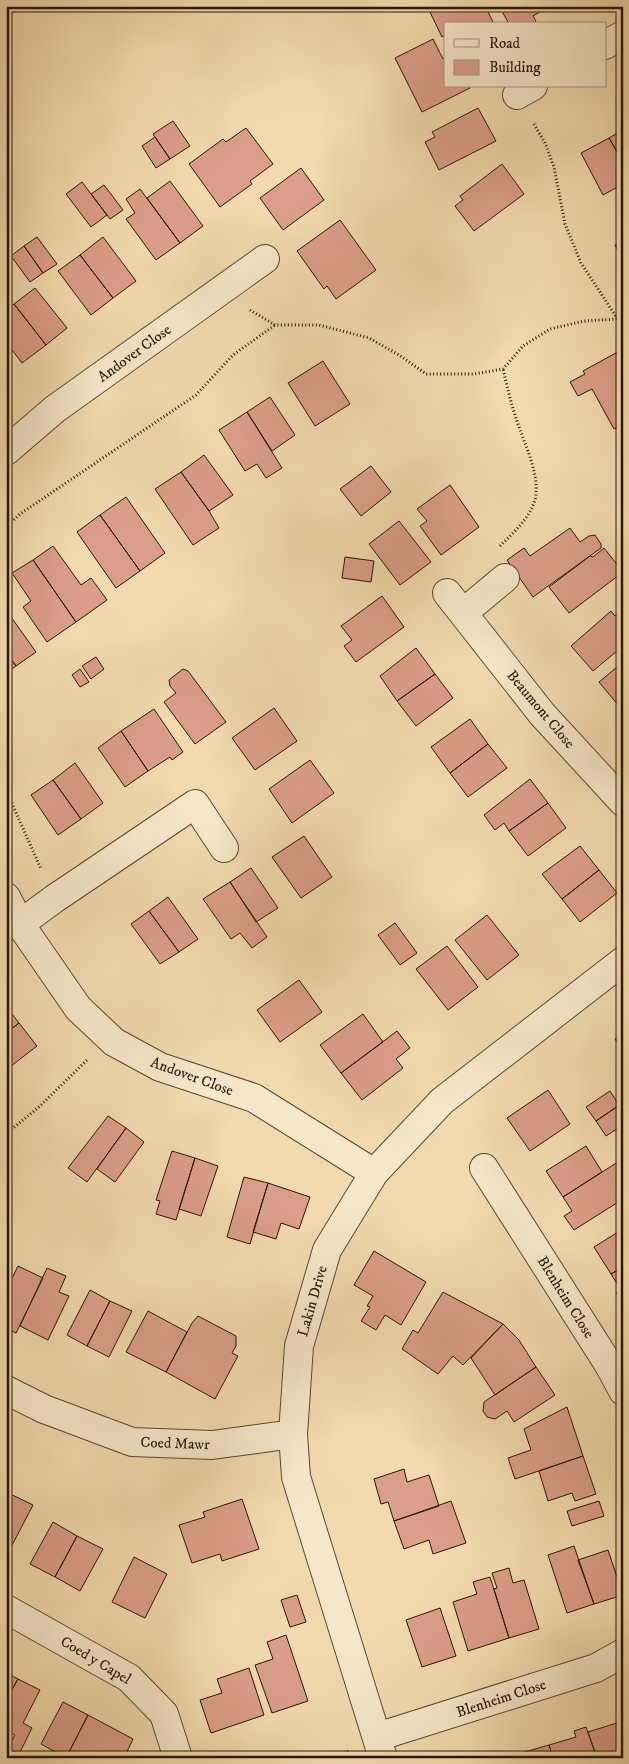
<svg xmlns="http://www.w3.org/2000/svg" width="629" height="1764" viewBox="0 0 629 1764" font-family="'IM FELL DW Pica',serif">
  <rect width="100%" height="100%" fill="#f2daae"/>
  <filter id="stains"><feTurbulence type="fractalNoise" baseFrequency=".004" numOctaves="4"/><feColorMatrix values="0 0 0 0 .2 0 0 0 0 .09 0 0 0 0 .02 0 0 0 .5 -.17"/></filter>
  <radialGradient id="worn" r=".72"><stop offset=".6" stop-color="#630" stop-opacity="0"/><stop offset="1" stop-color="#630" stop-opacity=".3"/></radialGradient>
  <path fill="#db9e8a" stroke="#291704" d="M436,6H485L494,24H445V35L442,37L429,10Z
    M499,6H549V7L533,16L536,21L532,24H509Z
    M433,39L443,59L445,58V86H469L470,88L422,112L395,58Z
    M478,108L496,141L439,170L425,142L435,137L432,132Z
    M173,121L190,146L170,159L153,134Z
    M246,128L273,164L250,181L252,184L220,207L189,164L223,139L226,142Z
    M623,130V162L609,138Z
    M155,137L170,159L156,168L142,146Z
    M609,138L623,162V184L603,195L581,153Z
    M502,164L524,194L474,231L455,206L463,200L460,196Z
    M301,168L324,200L283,230L260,198Z
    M170,181L203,226L180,243L147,198Z
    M82,182L107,215L91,227L66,194Z
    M104,185L123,210L110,219L91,194Z
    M140,189L180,243L156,260L126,219L135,213L126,199Z
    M340,220L376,270L336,299L327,286L324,289L297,251Z
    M37,237L57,264L43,273L24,246Z
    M103,237L136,281L113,298L80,255Z
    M623,242V261L615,245Z
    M24,246L43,273L30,282L11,256Z
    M80,255L113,298L91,315L58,271Z
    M35,288L67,328L46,345L14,304Z
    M14,304L46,345L22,363L6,342V310Z
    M623,349V424L614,429L592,389L578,396L570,382L585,374L583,371Z
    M323,361L350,404L315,426L288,383Z
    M270,397L295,435L272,451L247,412Z
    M247,412L282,468L266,478L257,464L245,471L219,430Z
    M204,455L233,495L209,511L181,472Z
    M371,466L391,492L361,516L340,489Z
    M181,472L209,511L219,528L193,545L155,489Z
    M450,485L479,527L441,555L420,526L427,521L417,509Z
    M126,497L165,553L140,571L100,515Z
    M100,515L140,571L116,588L77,532Z
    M399,521L431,562L400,585L369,544Z
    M570,528L580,542L589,536L595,535L601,544V548L533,597L507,560L524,548L530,556Z
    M53,546L81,585L91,578L107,600L76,622L33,560Z
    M604,548L623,572L569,613L549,587L590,556L593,557Z
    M345,557L374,561L371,582L342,578Z
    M33,560L76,622L47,642L23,607L31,601L12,573Z
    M382,596L404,627L356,662L344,646L352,640L341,626Z
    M6,610L36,652L16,666L6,652Z
    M623,610V646L593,671L571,646L611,611L615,616Z
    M416,648L435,674L397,701L380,676Z
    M6,652L16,666L6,673Z
    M96,657L104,669L91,679L82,666Z
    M623,662V711L599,682Z
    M80,669L89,682L80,687L72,675Z
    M183,669L188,671L226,722L195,744L164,702L176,693L170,686L169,680Z
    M435,674L453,698L416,726L397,701Z
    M274,708L297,741L255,770L232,738Z
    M154,709L183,752L172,760L170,757L148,771L121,731Z
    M470,719L488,744L450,773L431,747Z
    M121,731L148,771L125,787L98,748Z
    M488,744L507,768L468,797L450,773Z
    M310,760L334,793L292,823L269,789Z
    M75,763L103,803L81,819L53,780Z
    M530,779L548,803L509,831L504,823L495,830L484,815Z
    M53,780L81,819L58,835L31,795Z
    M548,803L566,828L528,856L509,831Z
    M304,836L332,877L301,898L272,857Z
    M580,846L599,870L562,899L542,874Z
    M251,868L278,908L256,922L230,882Z
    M599,870L617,893L580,922L562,899Z
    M230,882L267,937L252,948L240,933L231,939L203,899Z
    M168,897L198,939L179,952L149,911Z
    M149,911L179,952L160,964L131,924Z
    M487,915L519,955L487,980L455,940Z
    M395,923L417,953L400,965L378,935Z
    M447,946L478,987L448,1010L416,969Z
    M299,980L322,1012L280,1042L257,1010Z
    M6,1006L19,1023L6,1033Z
    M363,1014L383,1042L341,1073L320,1045Z
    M19,1023L37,1046L6,1070V1033Z
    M397,1031L410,1048L396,1059L403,1068L362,1100L341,1073Z
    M623,1033V1051L615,1039Z
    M548,1090L570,1124L530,1151L507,1118Z
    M610,1091L619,1105L596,1121L586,1107Z
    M623,1103V1125L606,1136L596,1121Z
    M108,1116L126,1128L87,1182L68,1168Z
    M126,1128L144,1142L115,1182L97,1169Z
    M586,1146L602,1172L563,1197L546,1171Z
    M172,1151L195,1158L176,1220L156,1214L160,1201L156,1200Z
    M195,1158L218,1166L201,1216L179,1209Z
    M621,1160L623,1163V1199L574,1230L564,1216L572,1211L563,1197Z
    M244,1177L268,1183L250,1244L227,1237Z
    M268,1183L310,1197L299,1229L281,1223L276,1239L253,1232Z
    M623,1229V1267L611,1274L594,1247Z
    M374,1251L426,1282L401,1325L385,1315L376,1330L361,1321L370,1307L367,1306L373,1296L354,1285Z
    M18,1266L43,1278L16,1333L6,1328L10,1319L6,1317V1291Z
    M623,1267V1302L616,1293L621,1290L611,1274Z
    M47,1268L66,1276L59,1292L69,1296L48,1340L20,1326Z
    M90,1290L110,1301L87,1346L67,1335Z
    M443,1292L503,1324L463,1365L453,1356L438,1374L402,1349L413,1330L418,1333Z
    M110,1301L132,1311L109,1357L87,1346Z
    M148,1311L187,1332L166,1372L126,1352Z
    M198,1316L236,1336V1346L232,1353L238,1356L215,1399L166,1372L192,1323Z
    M503,1324L519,1340L536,1367L495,1395L471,1358Z
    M536,1367L555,1395L514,1422L507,1411L495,1419L487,1417L483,1411L484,1402Z
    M567,1407L583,1456L515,1479L508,1458L531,1450L524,1429Z
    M583,1456L596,1494L575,1501L572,1493L548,1501L539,1471Z
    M404,1469L407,1482L429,1475L439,1506L394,1521L388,1502L381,1504L374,1479Z
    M6,1492L33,1505L8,1553L6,1552Z
    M242,1499L259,1549L222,1561L220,1554L192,1563L179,1525L205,1517L203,1512Z
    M451,1501L466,1543L433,1554L429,1540L404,1549L394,1521Z
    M599,1501L604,1516L572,1526L567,1511Z
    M53,1522L77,1536L55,1577L30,1564Z
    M77,1536L103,1549L80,1591L55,1577Z
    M574,1546L594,1604L567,1613L548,1555Z
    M608,1550L623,1595L594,1604L578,1560Z
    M134,1557L167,1574L145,1618L112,1602Z
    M509,1568L513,1583L524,1580L539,1629L509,1638L494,1589L497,1588L492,1573Z
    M490,1577L509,1638L468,1651L453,1602L477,1594L473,1582Z
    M297,1595L306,1622L290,1627L281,1600Z
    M440,1608L456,1656L422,1667L406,1620Z
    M286,1635L308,1701L272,1713L255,1665L273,1659L267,1642Z
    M249,1668L264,1715L211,1733L200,1700L222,1693L217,1679Z
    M6,1673L18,1679L6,1700Z
    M18,1679L40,1690L23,1723L32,1728L19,1754L8,1749L15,1735L6,1730V1700Z
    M63,1702L88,1715L66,1758L41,1744Z
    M88,1715L133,1739L124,1758H66Z
    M623,1721V1758H597L588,1732Z
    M586,1727L597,1758H553L549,1745L576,1737L574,1731Z
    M549,1745L553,1758H519L518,1754Z"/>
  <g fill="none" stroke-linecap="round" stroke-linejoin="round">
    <g stroke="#5b482e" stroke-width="30">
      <path id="minor" d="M605,45L623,35
        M517,95L533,86
        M6,451L55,409L265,259
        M447,593L542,714L623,802
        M463,613L505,578
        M6,897L20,924L78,1008L114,1042L160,1067L254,1098L374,1173
        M20,924L54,899L195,804L224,848
        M484,1168L609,1365L623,1391
        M6,1390L44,1409L132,1442L212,1445L293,1434
        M6,1609L129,1678L164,1714L178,1758
        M377,1737L596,1668L623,1653
        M383,1758L296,1477L293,1434L299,1346L327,1250L374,1173L442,1101L623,961"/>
    </g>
    <path stroke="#291704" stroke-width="3" stroke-dasharray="1 2.5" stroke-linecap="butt" d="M534,124L545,143L554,167L565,224L581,263L617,318
      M250,310L275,325H319L369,338L399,355L426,374H474L503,369L523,346L550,329L584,321L617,319L623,321
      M6,527L20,514L196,395L233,355L275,325
      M500,546C514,532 529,519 535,500C541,476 524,443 517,421C511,404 507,386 503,369
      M6,790L41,869
      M6,1134L40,1106L87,1060
      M335,1758L348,1751"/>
    <use href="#minor" stroke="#f7e7ca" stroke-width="28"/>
  </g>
  <g text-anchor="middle" stroke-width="4" stroke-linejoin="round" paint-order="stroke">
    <g font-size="15" fill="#291704" stroke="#f7e7ca">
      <text transform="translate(134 353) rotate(-36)" y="5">Andover Close</text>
      <text transform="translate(541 709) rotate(50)" y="5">Beaumont Close</text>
      <text transform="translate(192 1076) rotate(20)" y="5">Andover Close</text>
      <text transform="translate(566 1297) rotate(58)" y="5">Blenheim Close</text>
      <text transform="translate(312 1301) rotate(-74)" y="5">Lakin Drive</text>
      <text transform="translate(175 1443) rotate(2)" y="5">Coed Mawr</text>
      <text transform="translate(96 1660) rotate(31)" y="5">Coed y Capel</text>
      <text transform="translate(501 1698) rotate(-18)" y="5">Blenheim Close</text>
    </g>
  </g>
  <rect width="629" height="1764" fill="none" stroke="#f2daae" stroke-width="25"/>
  <rect x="8" y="8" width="614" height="1749" fill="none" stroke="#291704" stroke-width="2.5"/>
  <rect x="12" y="12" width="604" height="1739" fill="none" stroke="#291704"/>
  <rect x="444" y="22" width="162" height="65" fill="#f7e7ca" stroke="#a5947b"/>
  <rect x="454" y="39" width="25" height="8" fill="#f7e7ca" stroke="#a5947b"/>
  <text x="489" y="48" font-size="15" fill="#291704">Road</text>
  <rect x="454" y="60" width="25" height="15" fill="#db9e8a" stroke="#a5947b"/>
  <text x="489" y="72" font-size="15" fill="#291704">Building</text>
  <rect width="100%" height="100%" filter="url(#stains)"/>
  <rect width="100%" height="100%" fill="url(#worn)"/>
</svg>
